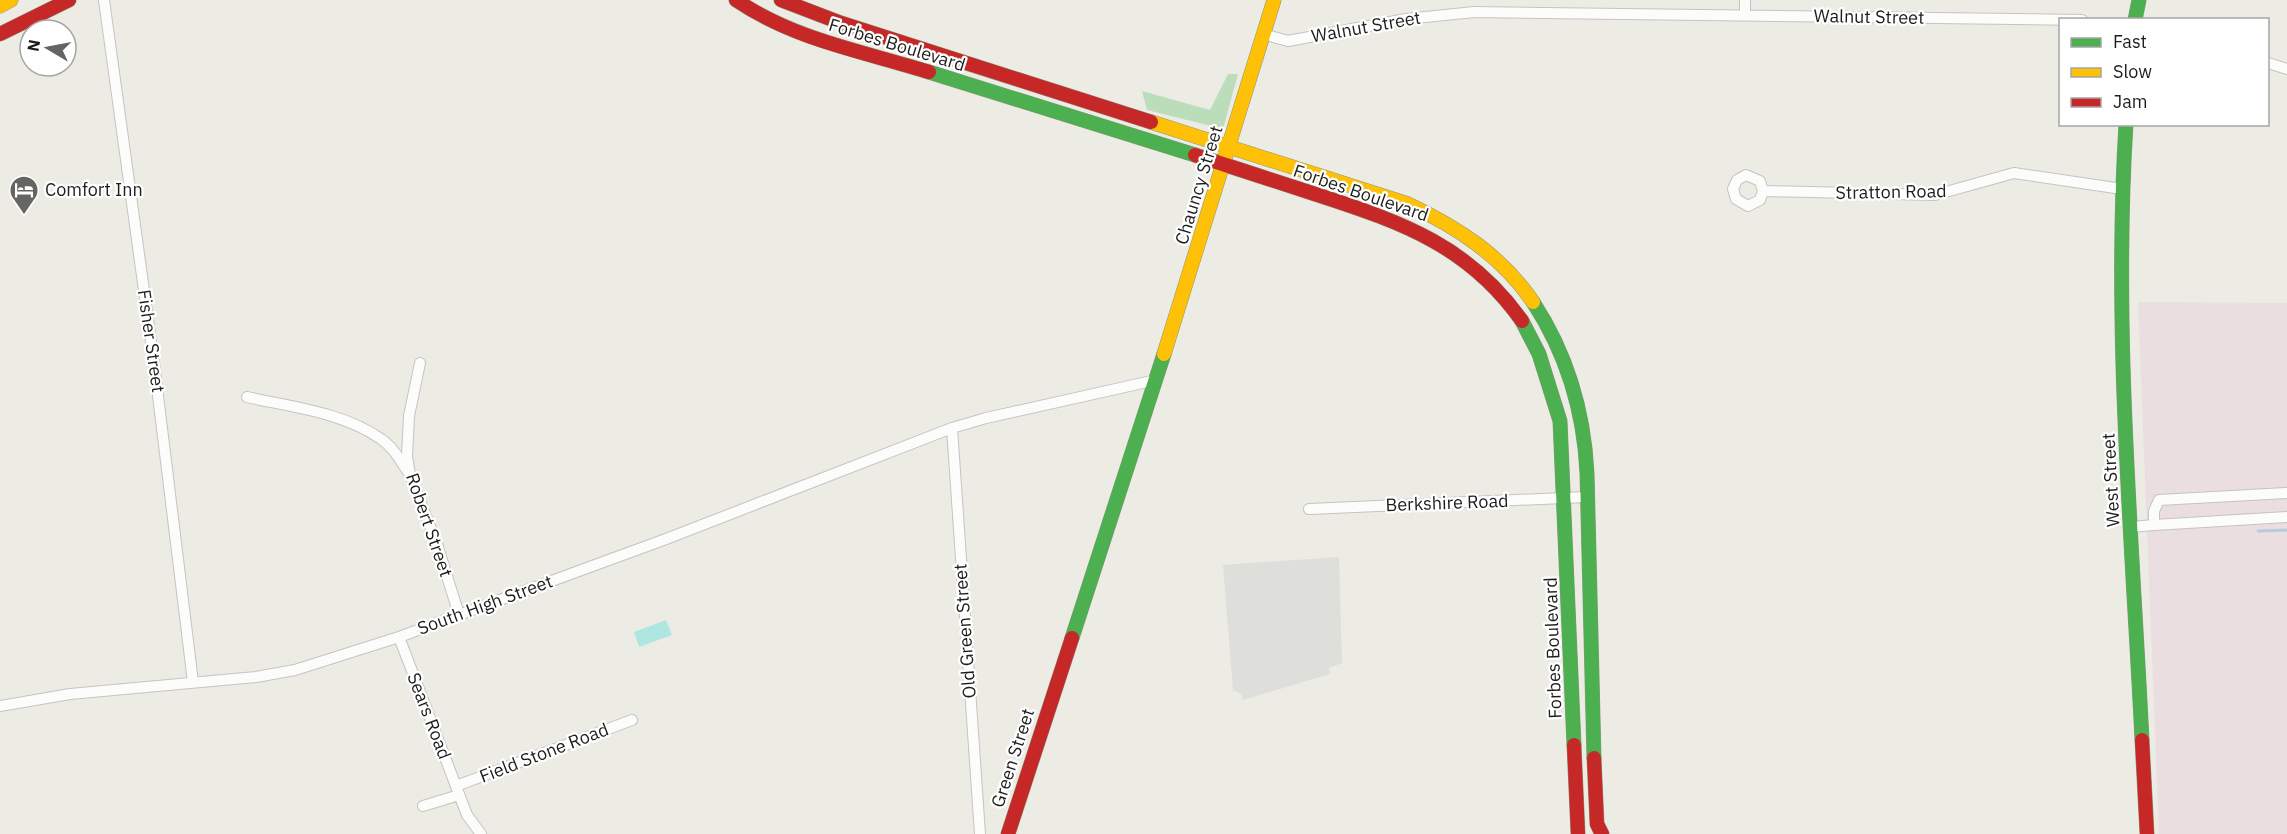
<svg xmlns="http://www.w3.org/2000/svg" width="2287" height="834" viewBox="0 0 2287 834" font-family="'IBM Plex Sans',sans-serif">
  <rect width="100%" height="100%" fill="#ecece5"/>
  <path fill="#eadee1" d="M2138,302L2287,303V834H2159Z"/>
  <path fill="#bcddba" d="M1228,74H1238L1223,129L1147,110L1142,91L1210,110Z"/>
  <path fill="#aee7e0" d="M666,620L672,635L639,647L634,632Z"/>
  <path fill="#dededb" d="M1339,557L1342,663L1329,668L1330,674L1243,700L1241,694L1233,690L1223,565Z"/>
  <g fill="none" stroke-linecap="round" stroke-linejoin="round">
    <path stroke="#b6cae2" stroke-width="3" d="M2258,531L2287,530"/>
    <g stroke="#c4c4c1" stroke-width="12">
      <path id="street" d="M104,0L154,363L193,682
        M1745,0V15
        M1263,34L1288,41L1406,19L1474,12L2082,20
        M2268,63L2287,69
        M1763,191L1760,200L1748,206L1736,199L1733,189L1737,180L1746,175L1760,181L1763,191L1935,195L2014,173L2122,189
        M420,363L409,416L407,456L410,475L438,547L459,615
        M247,397C291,407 343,412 381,439C393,447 400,460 408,472
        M952,428L980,834
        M2286,493L2159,500L2154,511V525L2287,517
        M1309,509L1586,497
        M2131,527L2154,525
        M399,637L467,815L481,834
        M0,706L70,694L256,677L295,670L399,637L666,539L952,428L986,418L1156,380
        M456,786L632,720
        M423,806L459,795"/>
    </g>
    <g stroke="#8d977c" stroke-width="15">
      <path id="fast" d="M2135,20L2139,0
        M929,72L1195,155
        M2126,124C2113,329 2132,535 2142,740
        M1533,302C1567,354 1584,411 1587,473L1594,758
        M1522,321L1539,354L1560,421L1574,745
        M1072,638L1164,354"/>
    </g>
    <g stroke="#8d977c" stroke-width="15">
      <path id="slow" d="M0,6L11,0
        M1151,122L1408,204C1457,227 1502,256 1533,302
        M1164,354L1274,0"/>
    </g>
    <g stroke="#8d977c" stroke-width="15">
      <path id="jam" d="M736,0C795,40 862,51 929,72
        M781,0L841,23L1151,122
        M0,34L69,0
        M1195,155C1237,169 1279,182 1321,196C1404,223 1470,247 1522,321
        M2142,740L2147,834
        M1574,745L1578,834
        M1594,758L1597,824L1602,834
        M1008,834L1072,638"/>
    </g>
    <use href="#street" stroke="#fcfcfb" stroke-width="10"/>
    <use href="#fast" stroke="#4caf50" stroke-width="14"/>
    <use href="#slow" stroke="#ffc107" stroke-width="14"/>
    <use href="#jam" stroke="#c62828" stroke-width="14"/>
  </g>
  <defs>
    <g id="hotel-pin" transform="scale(1.5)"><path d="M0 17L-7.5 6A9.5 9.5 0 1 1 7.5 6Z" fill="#656563" stroke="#fff"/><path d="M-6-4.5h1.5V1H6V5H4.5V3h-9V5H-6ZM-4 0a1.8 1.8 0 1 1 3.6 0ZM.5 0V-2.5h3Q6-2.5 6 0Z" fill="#fff"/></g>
  </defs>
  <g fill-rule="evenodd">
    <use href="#hotel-pin" x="24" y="190"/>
  </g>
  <g text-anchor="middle" stroke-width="4.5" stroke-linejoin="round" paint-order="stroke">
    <g font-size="18" fill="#1d1d1d" stroke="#fff">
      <text transform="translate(1869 17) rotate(1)" y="6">Walnut Street</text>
      <text transform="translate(1366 27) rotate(-10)" y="6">Walnut Street</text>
      <text transform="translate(897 45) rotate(17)" y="6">Forbes Boulevard</text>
      <text transform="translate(1199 185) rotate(-73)" y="6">Chauncy Street</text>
      <text transform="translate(1891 192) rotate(-1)" y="6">Stratton Road</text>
      <text transform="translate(1361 193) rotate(19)" y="6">Forbes Boulevard</text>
      <text transform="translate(151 341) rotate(82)" y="6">Fisher Street</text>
      <text transform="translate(2111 480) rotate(-93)" y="6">West Street</text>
      <text transform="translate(1447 503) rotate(-2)" y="6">Berkshire Road</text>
      <text transform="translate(429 525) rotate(71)" y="6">Robert Street</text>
      <text transform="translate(485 605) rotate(-20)" y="6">South High Street</text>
      <text transform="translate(965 631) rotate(-94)" y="6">Old Green Street</text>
      <text transform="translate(1553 648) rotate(-92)" y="6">Forbes Boulevard</text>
      <text transform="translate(429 716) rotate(69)" y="6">Sears Road</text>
      <text transform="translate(544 753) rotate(-21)" y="6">Field Stone Road</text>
      <text transform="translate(1013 758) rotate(-72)" y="6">Green Street</text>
    </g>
    <g font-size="18" fill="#1d1d1d" stroke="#fff" text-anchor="start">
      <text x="45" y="196">Comfort Inn</text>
    </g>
  </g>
  <rect x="2059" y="18" width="210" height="108" fill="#ffffff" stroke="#a5a5a5" stroke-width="1.5"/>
  <rect x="2071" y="38" width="30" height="9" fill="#4caf50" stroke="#a5a5a5" stroke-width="1.5"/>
  <text x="2113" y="48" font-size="18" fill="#1d1d1d">Fast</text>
  <rect x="2071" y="68" width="30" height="9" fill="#ffc107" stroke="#a5a5a5" stroke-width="1.5"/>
  <text x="2113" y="78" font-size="18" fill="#1d1d1d">Slow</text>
  <rect x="2071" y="98" width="30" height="9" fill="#c62828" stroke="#a5a5a5" stroke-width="1.5"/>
  <text x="2113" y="108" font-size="18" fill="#1d1d1d">Jam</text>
  <g transform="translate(48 48) rotate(280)"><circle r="28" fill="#ffffff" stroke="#a5a5a5" stroke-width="1.5"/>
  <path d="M0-4.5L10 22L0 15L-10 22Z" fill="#656563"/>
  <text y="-9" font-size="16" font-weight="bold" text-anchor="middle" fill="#1d1d1d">N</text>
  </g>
</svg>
